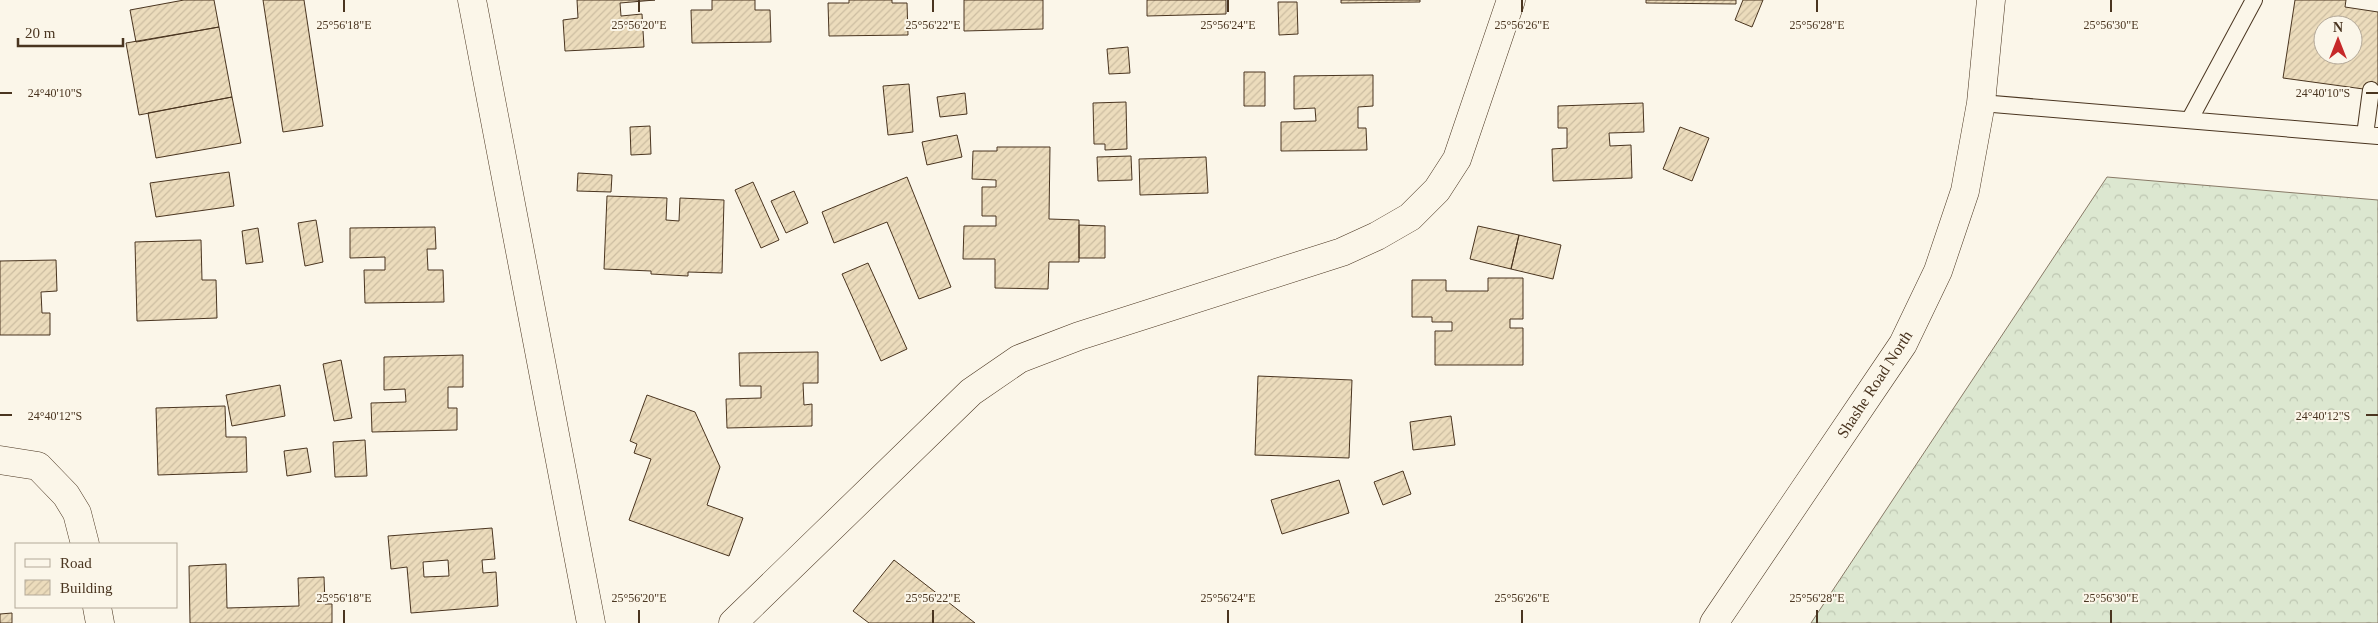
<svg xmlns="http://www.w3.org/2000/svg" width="2378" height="623" viewBox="0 0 2378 623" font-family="Georgia,serif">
  <defs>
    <pattern id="forest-crowns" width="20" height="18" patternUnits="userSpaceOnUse" patternTransform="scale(1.25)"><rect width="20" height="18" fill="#dce7d0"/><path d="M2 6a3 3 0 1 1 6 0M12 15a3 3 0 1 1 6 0" fill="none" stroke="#bec7b2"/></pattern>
    <pattern id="building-hatch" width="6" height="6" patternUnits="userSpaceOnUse" patternTransform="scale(1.25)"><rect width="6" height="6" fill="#ecdcbc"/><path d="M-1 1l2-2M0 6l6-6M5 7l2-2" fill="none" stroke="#ccbda1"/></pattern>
  </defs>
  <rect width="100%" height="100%" fill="#fbf6e9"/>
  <path fill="url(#forest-crowns)" stroke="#887966" d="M2107,177L2378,200V623H1811Z"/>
  <path fill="url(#building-hatch)" stroke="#4a3520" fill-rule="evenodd" d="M184,0H214L219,27L136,42L130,10Z
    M263,0H304L323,126L283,132Z
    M577,0H655L620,3L621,16L642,14L644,47L565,51L563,20L578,18Z
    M712,0H755V10H770L771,42L692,43L691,10H712Z
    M849,0H892V3H907L908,35L829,36L828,3H849Z
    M964,0H1043V29L964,31Z
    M1147,0H1226V14L1147,16Z
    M1341,0H1420V2L1341,3Z
    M1646,0H1736V4L1646,3Z
    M1743,0H1763L1752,27L1735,20Z
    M2295,0H2346L2345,7L2378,12V91L2283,78ZM2323,25H2353V55H2323Z
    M1278,2H1297L1298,34L1279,35Z
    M219,27L232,97L139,115L126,43Z
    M1128,47L1130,73L1109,74L1107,49Z
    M1244,72H1265V106H1244Z
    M1373,75V106L1358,107V128H1366L1367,150L1281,151V122L1316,121L1315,108L1294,109V76Z
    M909,84L913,132L888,135L883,86Z
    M965,93L967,114L940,117L937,97Z
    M232,97L241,143L156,158L148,113Z
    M1126,102L1127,149L1105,150V144H1094L1093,103Z
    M1643,103L1644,132L1609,133L1610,146L1631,145L1632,178L1553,181L1552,149L1567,148V128H1558V106Z
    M650,126L651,154L631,155L630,127Z
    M1680,127L1709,138L1692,181L1663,169Z
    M957,135L962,157L927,165L922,142Z
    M997,147H1050L1049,219L1079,220V262H1049L1048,289L995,288V259H963L964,226H996V216H982V187H996V180L972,179L973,151H997Z
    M1131,156L1132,180L1098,181L1097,157Z
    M1206,157L1208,193L1140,195L1139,159Z
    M229,172L234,206L156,217L150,183Z
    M578,173L612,175L611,192L577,191Z
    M907,177L951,287L919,299L887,222L834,243L822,212Z
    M753,182L779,240L761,248L735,190Z
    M794,191L808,223L786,233L771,201Z
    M607,196L667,198L666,220L679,221L680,198L724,200L722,273L688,272V276L651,274V271L604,269Z
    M316,220L323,262L305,266L298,223Z
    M1079,225L1105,226V258H1079Z
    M1478,226L1519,235L1511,269L1470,259Z
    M435,227L436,249H427L428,270H443L444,302L365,303L364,270H385V257L350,258V228Z
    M258,228L263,262L246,264L242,231Z
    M1519,235L1561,245L1553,279L1511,269Z
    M201,240L202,280H216L217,318L137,321L135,242Z
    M56,260L57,291L41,292L42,313H50V335H0V261Z
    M868,263L907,349L881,361L842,274Z
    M1488,278H1523V319H1510V328H1523V365H1435V331H1452V322H1432V317H1412V280H1446V291H1488Z
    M818,352V383H803L804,405L812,404V426L727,428L726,399L761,398V386H740L739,353Z
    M463,355V387H448V408H457V430L372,432L371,403L406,402L405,389L384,390V357Z
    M341,360L352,418L334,421L323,364Z
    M1258,376L1352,380L1349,458L1255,455Z
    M280,385L285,416L232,426L226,395Z
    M647,395L695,412L720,467L707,505L743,518L729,556L629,520L651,459L634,453L637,444L630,441Z
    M225,406L226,437H246L247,472L158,475L156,408Z
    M1451,416L1455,445L1413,450L1410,422Z
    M365,440L367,476L335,477L333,442Z
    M307,448L311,472L287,476L284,451Z
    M1403,471L1411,494L1383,505L1374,482Z
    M1339,480L1349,513L1282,534L1271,500Z
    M492,528L495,559L482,560L483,573L496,572L498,606L411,613L407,567L391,569L388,536ZM448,560L449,576L424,577L423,562Z
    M894,560L975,623H869L853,611Z
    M226,564L227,608L299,606L298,578L324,577L325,604H332V623H190L189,566Z
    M12,613V623H0V614Z"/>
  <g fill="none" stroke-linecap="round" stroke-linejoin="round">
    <g stroke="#4a3520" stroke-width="18">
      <path id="lane" d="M1981,103L2378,136
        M2190,119L2254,0
        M2365,135L2371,90"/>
    </g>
    <g stroke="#4a3520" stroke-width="29">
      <path id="street" d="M472,0L591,623
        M0,460L38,466L66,495L77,513L85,544
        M97,607L100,623
        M733,623L971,392L1019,359L1079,336L1342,252L1377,236L1410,217L1437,190L1457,159L1511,0
        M1714,623L1903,344L1938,271L1965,191L1981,103L1991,0"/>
    </g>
    <use href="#lane" stroke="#fbf6e9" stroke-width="16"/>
    <use href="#street" stroke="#fbf6e9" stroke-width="28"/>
  </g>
  <path fill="none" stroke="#4a3520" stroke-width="2" d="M344,0V12M639,0V12M933,0V12M1228,0V12M1522,0V12M1817,0V12M2111,0V12M0,93H12M2366,93H2378M0,415H12M2366,415H2378M344,610V623M639,610V623M933,610V623M1228,610V623M1522,610V623M1817,610V623M2111,610V623"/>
  <g text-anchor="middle" stroke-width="4" stroke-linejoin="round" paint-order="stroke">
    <g font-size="16" fill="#4a3520" stroke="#fbf6e9">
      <text transform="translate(1874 384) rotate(-57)" y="6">Shashe Road North</text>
    </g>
  </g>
  <g font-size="12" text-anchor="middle" fill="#4a3520" stroke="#fbf6e9" stroke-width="4" stroke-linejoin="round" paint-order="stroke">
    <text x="344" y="29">25°56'18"E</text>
    <text x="639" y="29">25°56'20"E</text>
    <text x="933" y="29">25°56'22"E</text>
    <text x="1228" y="29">25°56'24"E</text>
    <text x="1522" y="29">25°56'26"E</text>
    <text x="1817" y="29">25°56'28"E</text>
    <text x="2111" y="29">25°56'30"E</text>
    <text x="55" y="97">24°40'10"S</text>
    <text x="2323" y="97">24°40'10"S</text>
    <text x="55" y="420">24°40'12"S</text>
    <text x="2323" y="420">24°40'12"S</text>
    <text x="344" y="602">25°56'18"E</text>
    <text x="639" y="602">25°56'20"E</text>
    <text x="933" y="602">25°56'22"E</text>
    <text x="1228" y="602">25°56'24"E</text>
    <text x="1522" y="602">25°56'26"E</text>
    <text x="1817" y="602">25°56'28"E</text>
    <text x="2111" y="602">25°56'30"E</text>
  </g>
  <rect x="15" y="543" width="162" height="65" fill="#fbf6e9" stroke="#b4a999"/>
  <rect x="25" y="559" width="25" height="8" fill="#fbf6e9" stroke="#b4a999"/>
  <text x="60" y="568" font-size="15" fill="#4a3520">Road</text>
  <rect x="25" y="580" width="25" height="15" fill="url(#building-hatch)" stroke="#b4a999"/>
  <text x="60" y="593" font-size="15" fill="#4a3520">Building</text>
  <g transform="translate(2338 40)"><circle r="24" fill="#fbf6e9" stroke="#b4a999"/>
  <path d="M0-4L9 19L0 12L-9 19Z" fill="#c62828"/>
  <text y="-8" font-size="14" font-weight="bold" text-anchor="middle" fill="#4a3520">N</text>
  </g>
  <path d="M18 38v8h105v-8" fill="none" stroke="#4a3520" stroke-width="2.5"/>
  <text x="25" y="38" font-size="15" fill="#4a3520" stroke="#fbf6e9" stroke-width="4" paint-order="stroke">20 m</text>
</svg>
